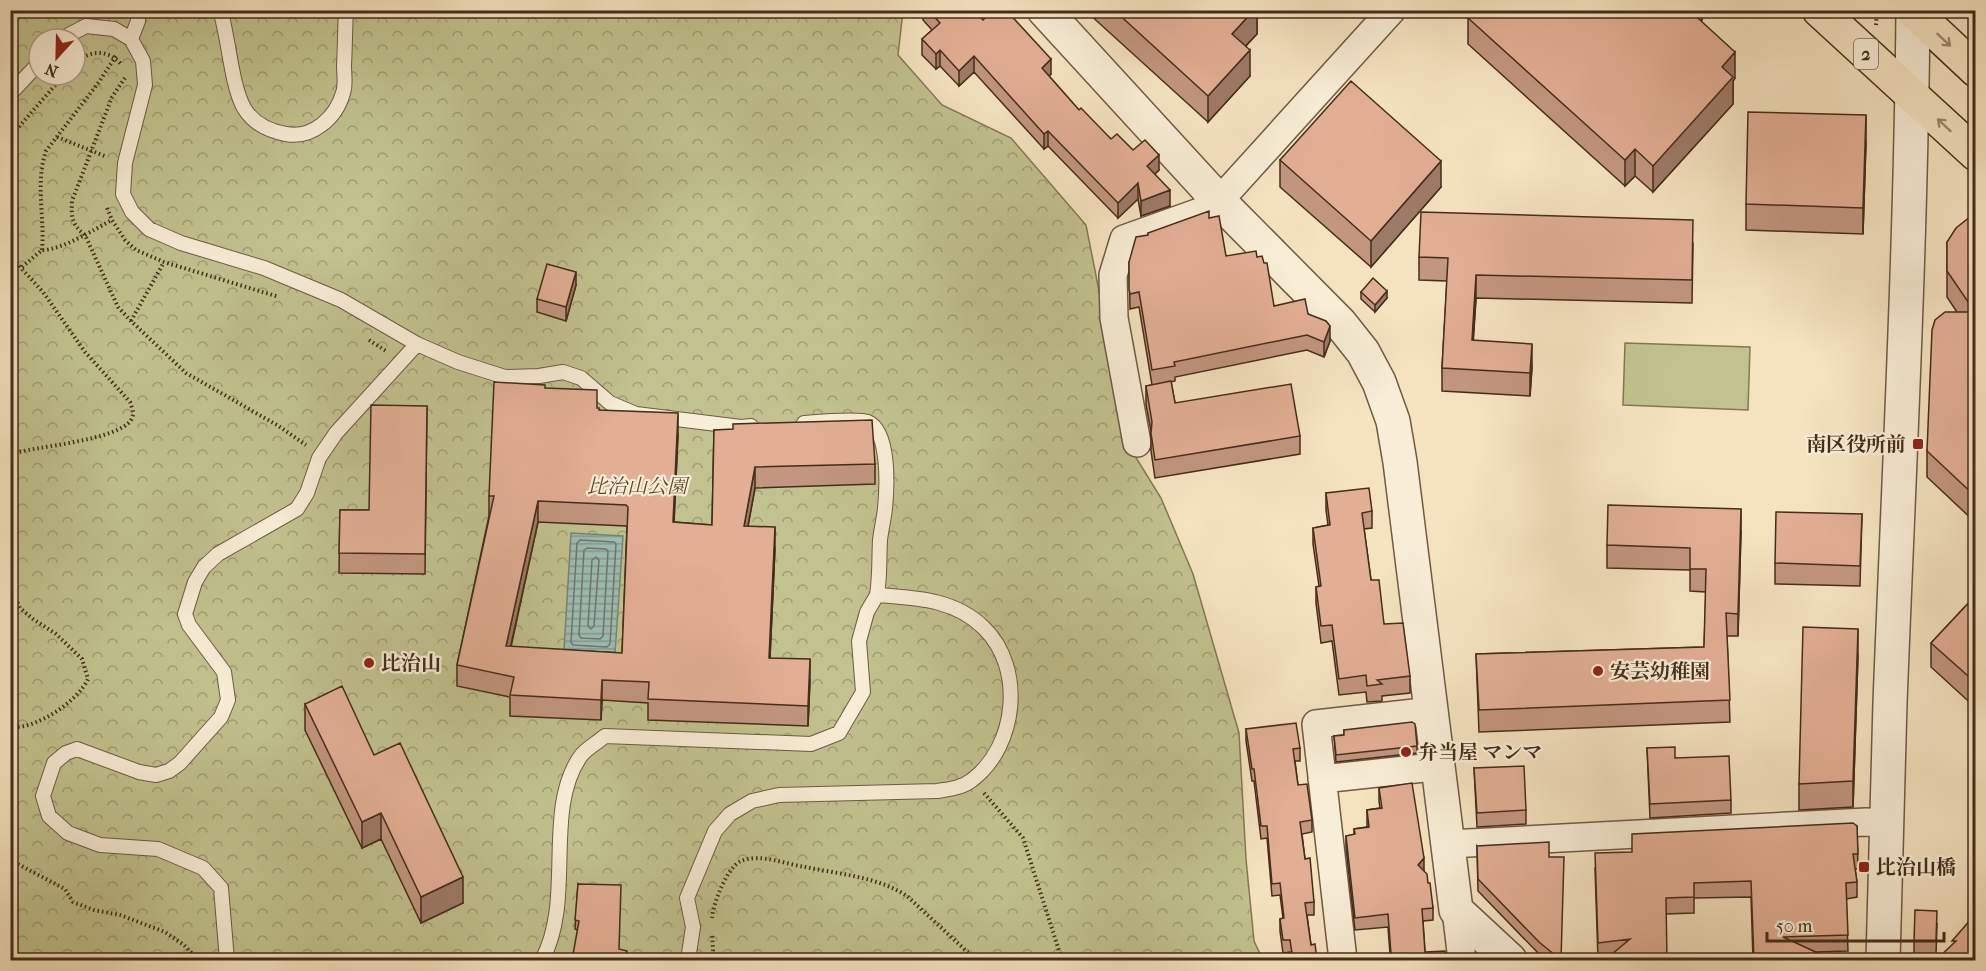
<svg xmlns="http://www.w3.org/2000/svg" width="1986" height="971" viewBox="0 0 1986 971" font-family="'IM FELL French Canon','Noto Serif JP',serif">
  <defs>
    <pattern id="park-crowns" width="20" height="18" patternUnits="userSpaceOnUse" patternTransform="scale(1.5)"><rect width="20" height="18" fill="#c1c28f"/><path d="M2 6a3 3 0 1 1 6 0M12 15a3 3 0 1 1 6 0" fill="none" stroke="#9e9e74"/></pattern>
    <pattern id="water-rules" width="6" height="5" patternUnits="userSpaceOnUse" patternTransform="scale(1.5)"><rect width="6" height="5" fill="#9dbeb6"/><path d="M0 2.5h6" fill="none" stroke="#829b93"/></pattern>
  </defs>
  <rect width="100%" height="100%" fill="#f5e3c0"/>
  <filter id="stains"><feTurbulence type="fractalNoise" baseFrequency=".00333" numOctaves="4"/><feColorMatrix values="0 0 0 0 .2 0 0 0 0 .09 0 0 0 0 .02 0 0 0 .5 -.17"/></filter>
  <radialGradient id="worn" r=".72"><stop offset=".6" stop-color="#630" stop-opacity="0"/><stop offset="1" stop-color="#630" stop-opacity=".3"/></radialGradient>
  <path fill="url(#park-crowns)" stroke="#827854" stroke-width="1.5" fill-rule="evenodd" d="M10,11H903L898,55L942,105L1011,138L1086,225L1130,448L1161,498L1193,574L1239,733L1246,859L1254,941L1263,960H11ZM39,39H75V75H39Z"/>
  <path fill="#c1c28f" stroke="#827854" stroke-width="1.5" d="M1625,343L1750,347L1748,410L1623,405Z"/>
  <path fill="url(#water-rules)" stroke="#798477" stroke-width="1.5" d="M571,533L623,536L615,653L564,650Z"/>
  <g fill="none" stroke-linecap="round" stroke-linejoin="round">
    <path stroke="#707668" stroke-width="1.5" d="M580,540L614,542L616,544L610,644L607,647L573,645L571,642L577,543Z
      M587,548L606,549L608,551L603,636L600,639L581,638L579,635L584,550Z
      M596,557L599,560L594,626L591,629L588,626L592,560Z"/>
    <g stroke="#705a43" stroke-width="16">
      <path id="service" d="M220,10C229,38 231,85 244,108C253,123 269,131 286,134C312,139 336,118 343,93C346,85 344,74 344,66C345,47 345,29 346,10
        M61,39L86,26L114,29L131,39L143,61L145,85L125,163L123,194L132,212L149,229L181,243L264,268L341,300L417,344L458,362L505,377L539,376L563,372L581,378L610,403L636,414L741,427L751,426
        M131,39L138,21V10
        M10,94L39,63
        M804,423C816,422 858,418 868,422C890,432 887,488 885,508C884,519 881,530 880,540C879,559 880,576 877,595
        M227,960L221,888L203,868L158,849L100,845L68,833L49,816L43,796L54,763L66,753L77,749L139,772L156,775L169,771L180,763L221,717L228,700L224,672L189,625L185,614L195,582L204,567L218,554L297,509L307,493L319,458L336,433L417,344
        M542,960C575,900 543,811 580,757C585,749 597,743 605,736L811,744L839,733L863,692L859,641L867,612L877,595C916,598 955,599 984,628C1025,668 1017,746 972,780C962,788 949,789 937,791L779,795L752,801L730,814L715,831L687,898L693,927L688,960"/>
    </g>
    <g stroke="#705a43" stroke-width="30">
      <path id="minor" d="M1137,443L1114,318L1113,275L1124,239L1205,210L1219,201L1392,10
        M1322,779L1424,768
        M1449,844L1866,822L1887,823
        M1456,910L1462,960
        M1343,960L1316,724L1432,711"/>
    </g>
    <g stroke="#705a43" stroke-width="36">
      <path id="tertiary" d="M1044,10L1219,201L1340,323L1363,352L1379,382L1393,421L1400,462L1456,910L1510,960
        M1883,960C1885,875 1887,789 1890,703C1899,472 1911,241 1913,10"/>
    </g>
    <g stroke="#442d19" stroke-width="36">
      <path id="trunk" d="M1819,10L1976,154
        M1912,10L1976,70"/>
    </g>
    <path stroke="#442d19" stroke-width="4" stroke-dasharray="1.5 3" stroke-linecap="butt" d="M1876,25L1877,10
      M75,63C89,50 108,49 121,64
      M125,78L112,97L72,201C71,217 72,225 85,235L118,307L131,321L186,373L277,425L306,445
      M10,137L64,75
      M57,137L107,157
      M107,208L112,220L125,240L136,250L164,262L279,297
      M42,250C45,217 35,183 46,151L99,82L116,56
      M10,256L43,292L85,352L130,402C132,408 135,414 131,420C119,440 34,447 10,454
      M22,267L42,250C62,250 93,230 112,220
      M131,321L164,262
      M369,340L386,351
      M10,586L20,608L33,619L56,634L82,659L88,679C78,701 36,730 10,727
      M984,793L1023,838L1062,960
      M10,860L65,889L73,902L94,910L120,915L165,932L184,945L198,960
      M712,918C713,904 727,867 741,861C760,853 785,864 805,867C839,874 878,877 907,896L976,960
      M711,960L713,950L712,934"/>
    <use href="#service" stroke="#f8edd6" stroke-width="14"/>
    <use href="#minor" stroke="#f8edd6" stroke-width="27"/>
    <use href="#tertiary" stroke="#f8edd6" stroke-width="33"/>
    <use href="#trunk" stroke="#f5e3c0" stroke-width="33"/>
  </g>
  <path fill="#c2967f" stroke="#442d19" stroke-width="1.5" fill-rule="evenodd" d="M923,10H974L983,20L1051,74L1049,76L1079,110L1111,139L1133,150L1159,170L1155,174L1170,206L1141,216L1138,199L1118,218L1048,146L1044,149L974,72L959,86L940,66L936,69L922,55V39L932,30L923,20Z
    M1088,10H1257V34L1246,46L1250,76L1208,122L1088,13Z
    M1465,10H1702V20L1700,21L1735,78L1733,81V104L1653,192L1635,176L1625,186L1468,44V19L1465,16Z
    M1866,142L1863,234L1746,230V204Z
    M1280,160L1441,187L1371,267L1280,187Z
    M1976,216V523L1927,477V451L1957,312L1947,297V242Z
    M1209,218L1226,256L1257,257L1274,306L1308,314L1330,341L1324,357L1307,350L1175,377V381L1171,382L1175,403L1300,436V454L1155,478L1151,451V431L1146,405V386L1152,385L1139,307L1130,309L1129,262L1148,236V233Z
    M1693,243L1692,303L1476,298L1473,340L1532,367L1530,396L1442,391V368L1447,281L1419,280V257Z
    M576,285L566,321L537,312V299Z
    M1361,292L1387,298L1375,312L1361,299Z
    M545,388L597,408L599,410L678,434L674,522L712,525L714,430L875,464V484L755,488L748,526L775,548L770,658L810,680L808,726L648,720V703L602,700L601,720L510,716V697L457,686V665L489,516V496ZM538,522L626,526L627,527L622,653L511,647Z
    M427,406L425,574L339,573L340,510H369Z
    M1326,493L1372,511V528L1364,529L1371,580L1384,624L1410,676V693L1382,696V701L1367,702L1366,692L1339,695L1332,641L1321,643L1316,603V587L1319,586L1313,544V528L1328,525L1326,510Z
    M1862,514L1860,586L1775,584V563Z
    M1741,531L1738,636H1727L1730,722L1479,732L1476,654L1704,647L1706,592L1690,591V570L1607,568V545Z
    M1976,595V708L1931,667V643Z
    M1858,655L1853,807L1799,810V784Z
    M305,704L374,755L463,903L421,923L381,839L362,848L305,730Z
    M1246,729L1300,748V761H1295L1298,785L1312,820V832L1302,834L1305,859L1314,902V915H1307L1311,945L1317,960H1291L1290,952L1283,953L1280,931V919L1283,918L1280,895L1272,896L1267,838L1261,839L1254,781H1252L1246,741Z
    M1344,730L1417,746V753L1336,762L1334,736L1344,735Z
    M1647,748L1675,758L1731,800V813L1650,818Z
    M1474,768L1526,810V824L1477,827Z
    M1379,788L1424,870L1423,871L1428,883L1433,908V920L1423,921L1425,952L1390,954L1388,927L1355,930L1346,848V836L1354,835V829L1367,827V810L1380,808L1379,801Z
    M1857,826L1858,869H1855L1857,882V897L1846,899L1848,951L1815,952L1833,960H1753L1751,897L1694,898V913L1666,914L1608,958L1598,959L1595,868L1632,852Z
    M1477,846L1562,960H1547L1539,954L1478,891Z
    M578,884L619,950L627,960L578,930L575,929Z
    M1937,924L1936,955L1914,954V941Z"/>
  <path fill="#9e7a68" stroke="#442d19" stroke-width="1.5" d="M1254,10H1257V34L1232,60V34Z
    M1687,10H1702V20L1687,36Z
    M940,50V66L936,69V54Z
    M1250,50V76L1208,122V96Z
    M1735,52V78L1733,81V104L1653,192V166L1722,67Z
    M974,56V72L959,86V71Z
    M1051,59V74L1042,83V68Z
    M1866,115V142L1863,234V208Z
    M1048,131V146L1044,149V134Z
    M1635,149V176L1625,186V160Z
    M1159,155V170L1147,181V166Z
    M1441,161V187L1371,267V241Z
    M1138,183V199L1118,218V203Z
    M1170,190V206L1141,216V201Z
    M576,272V285L566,321V307Z
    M1476,275V298L1472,363V340Z
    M1387,291V298L1375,312V305Z
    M1330,326V341L1324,357V342Z
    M1532,344V367L1530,396V373Z
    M678,413V434L673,543V522Z
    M755,467V488L744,547V526Z
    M538,501V522L506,667V646Z
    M1741,509V531L1738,636V614Z
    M775,527V548L769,679V658Z
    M1858,629V655L1853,807V781Z
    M810,659V680L808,726V706Z
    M602,680V700L601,720V700Z
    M381,813V839L362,848V822Z
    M1424,858V870L1418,877V865Z
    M463,877V903L421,923V897Z"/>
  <path fill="#e2ae94" stroke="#442d19" stroke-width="1.5" fill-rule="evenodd" d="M928,10H974L983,20L994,10H1006L1051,59L1042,68L1079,110L1081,108L1111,139L1117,134L1133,150L1145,140L1159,155L1147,166L1170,190L1141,201L1138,183L1118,203L1048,131L1044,134L974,56L959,71L940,50L936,54L922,39L940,23Z
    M1114,10H1254L1232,34L1250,50L1208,96Z
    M1475,10H1689L1735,52L1722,67L1733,77L1653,166L1635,149L1625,160L1468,18Z
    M1351,81L1441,161L1371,241L1280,160Z
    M1748,112L1866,115L1863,208L1746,204Z
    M1209,211V218L1219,216L1226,256L1256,251L1257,257L1262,256L1264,263H1267L1274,306L1305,299L1308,314L1326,321L1330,326L1324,342L1307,335L1174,362L1175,366L1152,370L1139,292L1130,294L1129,289V262L1136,237L1148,235V233Z
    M1421,212L1693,220L1692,280L1476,275L1472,340L1532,344L1530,373L1442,368L1448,258L1419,257Z
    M1976,216V497L1927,451L1932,330L1935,320L1945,312H1975L1947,271V242L1956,228L1970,217Z
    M547,264L576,272L566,307L537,299Z
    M1373,278L1387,291L1375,305L1361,292Z
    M1171,381L1175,403L1291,384L1300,436L1155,460L1151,433L1152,422L1146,386Z
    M494,382L545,385V388L597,390V408H599V410L678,413L673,522L712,525L714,430L733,429V424L872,420L875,464L755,467L744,526L775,527L769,658L810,659L808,706L648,699L649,682L602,680L601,700L510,695L514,677L457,665L494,496H489ZM538,501L626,505L628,507L622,653L506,646Z
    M371,405L427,406L425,554L339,553L340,510H369Z
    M1369,488L1372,511L1362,513L1371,580H1379L1384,624L1403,623L1410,676L1377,680L1382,684L1367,686L1366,675L1339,679L1332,625L1321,626L1316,587L1321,586L1313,528L1330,525L1326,493Z
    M1608,505L1741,509L1738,614L1726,613L1730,700L1479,710L1476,654L1704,647L1706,569H1690V548L1607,545Z
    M1776,512L1862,514L1860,566L1775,563Z
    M1976,595V683L1931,643Z
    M1803,627L1858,629L1853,781L1799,784Z
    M342,686L374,755L400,743L463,877L421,897L381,813L362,822L305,704Z
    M1412,722L1415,724L1417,746L1336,755L1334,736L1344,735V730Z
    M1296,723L1300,748L1293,749L1298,785L1307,784L1312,820L1300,822L1305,859L1310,858L1314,902L1305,903L1311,945L1315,944L1317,960H1293L1290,940H1283L1280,919L1284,918L1280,883L1272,884L1267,826H1261L1254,769H1252L1246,729Z
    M1675,747V758L1729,756L1731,800L1650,804L1647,748Z
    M1524,766L1526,810L1477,813L1474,768Z
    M1412,783L1424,858L1418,865L1427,874L1428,883H1430L1433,908L1422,909L1425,952L1445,951V960H1373V955L1391,954L1388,914L1355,918L1346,836L1355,834L1354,829L1369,827L1367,810L1382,808L1379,788Z
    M1853,823L1857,826L1858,854H1853L1857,882L1846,883L1848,935L1783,937L1833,960H1754L1751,881L1694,883V897L1666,898L1667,960H1605L1630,939L1598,943L1595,853L1632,852V834Z
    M1549,842V857H1564L1561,960L1539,942L1478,879L1477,846Z
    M578,884L621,885L619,949L627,951L625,960H572L579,921L575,920Z
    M1915,910L1937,911L1936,941H1914Z
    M1972,918L1976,921V960H1936L1956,941H1952Z"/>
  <defs><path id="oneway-shaft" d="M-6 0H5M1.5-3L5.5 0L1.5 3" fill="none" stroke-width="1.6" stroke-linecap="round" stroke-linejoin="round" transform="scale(1.5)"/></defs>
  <g stroke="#9c886c">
    <use href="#oneway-shaft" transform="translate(1944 40) rotate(43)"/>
    <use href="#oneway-shaft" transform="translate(1944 125) rotate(-137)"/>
  </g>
  <g fill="#8f2418" stroke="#f8edd6" stroke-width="2">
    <rect x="1912" y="438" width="12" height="12" rx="3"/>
    <circle cx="369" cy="663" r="6"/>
    <circle cx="1598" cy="671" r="6"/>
    <circle cx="1406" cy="752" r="6"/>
    <rect x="1858" y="861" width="12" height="12" rx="3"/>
  </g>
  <g text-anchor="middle" stroke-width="4.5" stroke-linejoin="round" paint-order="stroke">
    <rect fill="#f8edd6" stroke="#7a6752" stroke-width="1.5" x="1854" y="39" width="24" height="30" rx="4.5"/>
    <g font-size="18" font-weight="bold" fill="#442d19">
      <text x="1866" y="60">2</text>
    </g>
    <g font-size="20" font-weight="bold" fill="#442d19" stroke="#f8edd6" text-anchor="start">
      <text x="1906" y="451" text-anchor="end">南区役所前</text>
      <text x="381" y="670">比治山</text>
      <text x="1610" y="678">安芸幼稚園</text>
      <text x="1418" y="759">弁当屋 マンマ</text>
      <text x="1876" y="874">比治山橋</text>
    </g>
    <g font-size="20" font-style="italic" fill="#5d4b31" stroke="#f8edd6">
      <text x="637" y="493">比治山公園</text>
    </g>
  </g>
  <rect width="1986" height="971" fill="none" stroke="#f5e3c0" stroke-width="36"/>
  <rect x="12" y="12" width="1962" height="947" fill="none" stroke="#442d19" stroke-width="3"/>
  <rect x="18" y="18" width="1950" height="935" fill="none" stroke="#442d19" stroke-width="1.5"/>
  <g transform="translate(57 57) rotate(202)"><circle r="28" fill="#f8edd6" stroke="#b0a08a" stroke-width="1.5"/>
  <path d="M0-4.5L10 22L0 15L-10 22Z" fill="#8f2418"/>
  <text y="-9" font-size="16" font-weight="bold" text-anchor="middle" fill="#442d19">N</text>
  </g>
  <path d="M1767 932v9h177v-9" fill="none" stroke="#442d19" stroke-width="3"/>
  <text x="1776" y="932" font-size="18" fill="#442d19" stroke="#f8edd6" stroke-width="4.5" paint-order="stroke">50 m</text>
  <rect width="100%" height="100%" filter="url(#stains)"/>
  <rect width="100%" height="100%" fill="url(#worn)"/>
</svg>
